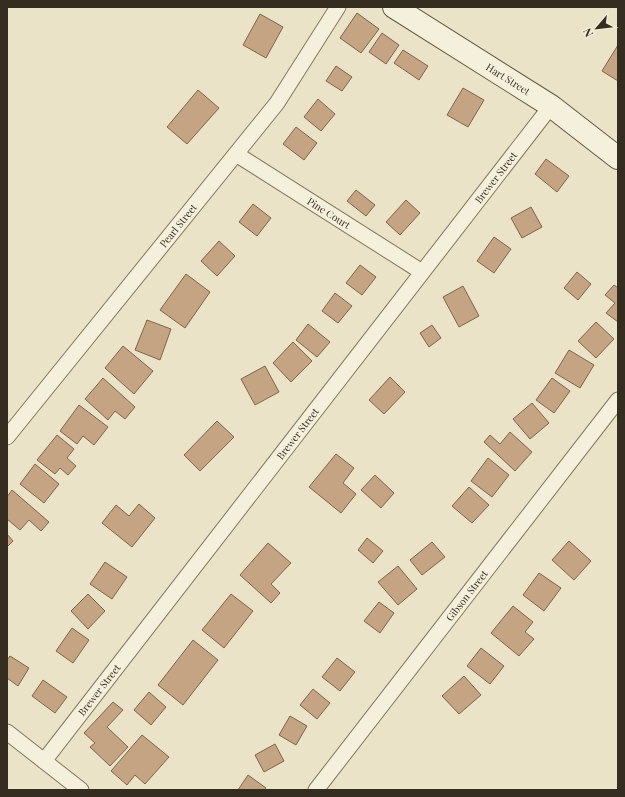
<svg xmlns="http://www.w3.org/2000/svg" width="625" height="797" viewBox="0 0 625 797" font-family="'Playfair Display',serif">
  <rect width="100%" height="100%" fill="#eae3c8"/>
  <path fill="#c4a482" stroke="#816448" d="M357,13L379,29L361,53L340,38Z
    M260,14L283,27L266,58L243,45Z
    M382,33L399,45L386,64L369,52Z
    M618,45V81L602,71Z
    M403,50L428,66L419,80L394,63Z
    M336,66L352,77L342,91L326,81Z
    M463,88L484,100L468,127L447,115Z
    M198,90L219,108L187,144L167,127Z
    M318,99L335,114L321,131L304,117Z
    M296,127L317,143L304,160L283,144Z
    M546,159L569,176L557,192L535,174Z
    M356,190L375,205L366,216L347,201Z
    M406,200L420,213L400,235L386,222Z
    M253,204L271,218L257,236L239,222Z
    M531,207L542,227L522,238L511,218Z
    M494,237L511,249L494,273L477,261Z
    M219,241L235,256L217,276L201,261Z
    M360,265L376,277L362,295L346,283Z
    M577,272L591,284L578,300L564,288Z
    M186,274L210,292L185,328L160,310Z
    M614,285L618,288V322L606,313L615,303L605,295Z
    M463,286L479,316L459,327L443,297Z
    M335,293L352,306L338,323L322,311Z
    M147,320L171,329L160,360L135,350Z
    M596,322L614,339L596,358L578,341Z
    M308,324L330,342L317,357L296,340Z
    M432,325L441,338L429,347L420,333Z
    M293,342L312,361L291,382L273,363Z
    M123,346L153,371L134,394L105,368Z
    M569,350L594,365L580,388L555,373Z
    M265,366L279,392L255,405L241,379Z
    M390,377L405,392L384,414L369,400Z
    M103,378L135,407L125,419L115,411L108,420L85,399Z
    M552,378L570,391L554,413L536,400Z
    M532,403L549,423L530,439L513,419Z
    M79,405L108,427L94,445L83,436L77,444L60,431Z
    M217,421L234,437L200,471L184,455Z
    M510,432L532,452L515,471L484,442L490,435L500,444Z
    M57,435L74,449L67,458L76,466L68,475L60,468L55,474L37,460Z
    M336,454L354,468L343,483L356,494L341,513L309,487Z
    M488,458L509,475L492,497L471,481Z
    M35,464L59,484L44,503L20,484Z
    M375,475L394,493L381,508L361,490Z
    M469,487L489,505L472,523L452,506Z
    M12,490L49,522L41,531L29,520L20,530L7,519V497Z
    M139,504L155,518L132,547L102,523L116,505L129,516Z
    M7,534L13,541L7,547Z
    M367,538L383,551L373,563L358,550Z
    M569,541L591,561L574,580L552,560Z
    M432,542L445,557L422,575L410,560Z
    M268,543L291,563L271,584L280,593L271,603L240,575Z
    M105,562L127,577L112,599L90,584Z
    M398,566L417,589L398,605L378,582Z
    M539,573L561,588L544,611L523,595Z
    M88,594L105,611L88,629L71,611Z
    M231,594L253,611L224,648L202,630Z
    M379,602L394,613L380,633L364,621Z
    M513,606L533,622L525,632L534,639L519,656L491,633Z
    M72,628L89,640L73,663L56,651Z
    M193,640L218,660L183,705L158,685Z
    M481,648L504,666L490,684L467,666Z
    M10,656L29,668L18,686L7,678V660Z
    M337,658L355,672L340,691L322,677Z
    M464,676L481,695L459,714L442,696Z
    M43,680L67,697L55,713L32,696Z
    M313,689L330,703L317,719L300,705Z
    M149,692L166,707L151,725L134,710Z
    M113,702L123,710L107,727L128,747L110,766L90,747L95,743L84,733Z
    M290,716L307,726L296,745L279,735Z
    M142,735L169,757L145,784L135,775L127,785L111,771Z
    M275,744L284,761L264,772L255,755Z
    M248,775L266,788L264,790H238Z"/>
  <g fill="none" stroke-linecap="round" stroke-linejoin="round">
    <g stroke="#84775f" stroke-width="17">
      <g id="street">
        <path id="s1" d="M236,154L422,272"/>
        <path id="s2" d="M7,437L277,103L338,7"/>
        <path d="M7,732L81,790"/>
        <path id="s3" d="M44,761L551,106"/>
        <path id="s4" d="M316,790L618,400"/>
      </g>
    </g>
    <g stroke="#665842" stroke-width="24">
      <g id="secondary">
        <path id="s5" d="M394,7L551,106L618,158"/>
      </g>
    </g>
    <use href="#street" stroke="#f5f0db" stroke-width="15"/>
    <use href="#secondary" stroke="#f5f0db" stroke-width="22"/>
  </g>
  <g text-anchor="middle" stroke-width="3.5" stroke-linejoin="round" paint-order="stroke">
    <g font-size="10" fill="#362d21" stroke="#f2edd7">
      <text dy="4" stroke="none"><textPath href="#s5" startOffset="135">Hart Street</textPath></text>
      <text dy="4" stroke="none"><textPath href="#s3" startOffset="738">Brewer Street</textPath></text>
      <text dy="4" stroke="none"><textPath href="#s1" startOffset="110">Pine Court</textPath></text>
      <text dy="4" stroke="none"><textPath href="#s2" startOffset="272">Pearl Street</textPath></text>
      <text dy="4" stroke="none"><textPath href="#s3" startOffset="414">Brewer Street</textPath></text>
      <text dy="4" stroke="none"><textPath href="#s4" startOffset="246">Gibson Street</textPath></text>
      <text dy="4" stroke="none"><textPath href="#s3" startOffset="90">Brewer Street</textPath></text>
    </g>
  </g>
  <rect width="625" height="797" fill="none" stroke="#362d21" stroke-width="16"/>
  <g transform="translate(597 28) rotate(242)" stroke="#f2edd7" stroke-width="3" paint-order="stroke">
  <path d="M0-3L7 15L0 10L-7 15Z" fill="#362d21"/>
  <text y="-6" font-size="11" font-weight="bold" text-anchor="middle" fill="#362d21">N</text>
  </g>
</svg>
